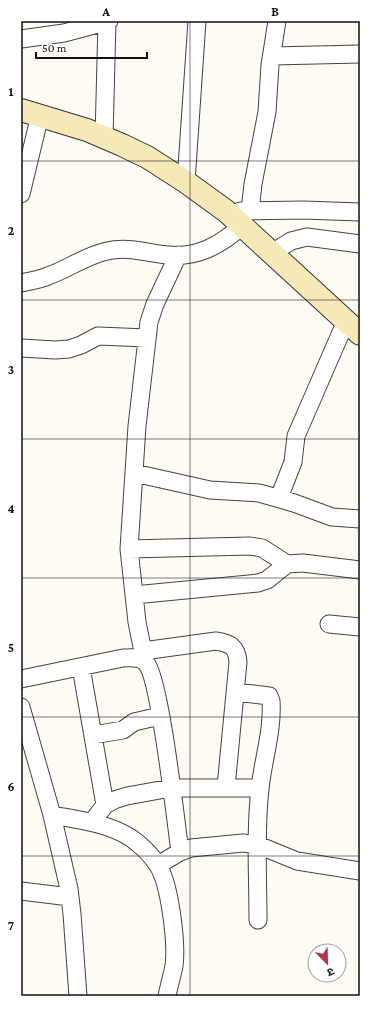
<svg xmlns="http://www.w3.org/2000/svg" width="381" height="1017" viewBox="0 0 381 1017" font-family="'Crimson Pro','Noto Sans Devanagari',serif">
  <rect width="100%" height="100%" fill="#fefbf5"/>
  <g fill="none" stroke-linecap="round" stroke-linejoin="round">
    <g stroke="#434343" stroke-width="19">
      <path id="street" d="M21,39L64,33L109,21
        M272,56L360,54
        M104,138L107,21
        M186,182L197,21
        M21,194L40,115
        M240,211L303,210L360,212
        M250,211L253,184L267,112L270,65L277,21
        M272,253L291,241L307,237L360,244
        M21,283C30,281 39,280 48,276C68,269 85,256 107,251C128,246 147,253 168,255C198,258 220,245 242,226
        M21,348L55,350L69,349L81,345L98,336L147,338
        M134,473L210,490L259,493L294,503L332,517L360,519
        M279,498L293,462L296,436L346,321
        M129,549L250,546L262,548L287,564
        M134,595L258,583L267,580L287,564L303,563L360,570
        M329,624L360,627
        M143,651L216,641C230,643 237,647 238,662L226,787
        M145,662L137,622L129,549L137,426L149,322L155,304L178,255
        M81,667L105,805
        M21,679L123,658C131,658 140,656 146,663C160,678 176,823 180,852
        M236,692L269,696L271,701C273,731 263,759 260,789C255,832 258,877 258,920
        M21,707L52,815L69,889L72,914L78,996
        M93,735L123,730L134,722L160,716
        M52,815C79,820 108,823 131,838C141,845 151,855 157,864C170,882 177,944 174,966C172,976 169,986 167,996
        M92,822L105,805L114,800L127,796L171,788H260
        M158,865L180,852L191,848L243,843L258,845L297,861L360,871
        M21,891L70,897"/>
    </g>
    <g stroke="#323232" stroke-width="24">
      <path id="secondary" d="M21,110L87,130L122,145L147,157L186,182L226,211L360,334"/>
    </g>
    <use href="#street" stroke="#fff" stroke-width="17"/>
    <use href="#secondary" stroke="#f6e8b7" stroke-width="22"/>
  </g>
  <path fill="none" stroke="#101010" stroke-width="1" stroke-opacity="0.55" d="M190,21V996M21,161H360M21,300H360M21,439H360M21,578H360M21,717H360M21,856H360"/>
  <rect width="381" height="1017" fill="none" stroke="#ffffff" stroke-width="44"/>
  <g transform="translate(327 963) rotate(157)"><circle r="19" fill="#ffffff" stroke="#9f9f9f"/>
  <path d="M0-3L7 15L0 10L-7 15Z" fill="#b2374c"/>
  <text y="-6" font-size="11" font-weight="bold" text-anchor="middle" fill="#101010">उ</text>
  </g>
  <path d="M36 52v6h111v-6" fill="none" stroke="#101010" stroke-width="2"/>
  <text x="42" y="52" font-size="12" fill="#101010" stroke="#ffffff" stroke-width="3" paint-order="stroke">50 m</text>
  <rect x="22" y="22" width="337" height="973" fill="none" stroke="#101010" stroke-width="1.5"/>
  <g font-size="13" text-anchor="middle" font-weight="bold" fill="#101010">
    <text x="106" y="16">A</text>
    <text x="275" y="16">B</text>
    <text x="11" y="96">1</text>
    <text x="11" y="235">2</text>
    <text x="11" y="374">3</text>
    <text x="11" y="513">4</text>
    <text x="11" y="652">5</text>
    <text x="11" y="791">6</text>
    <text x="11" y="930">7</text>
  </g>
</svg>
